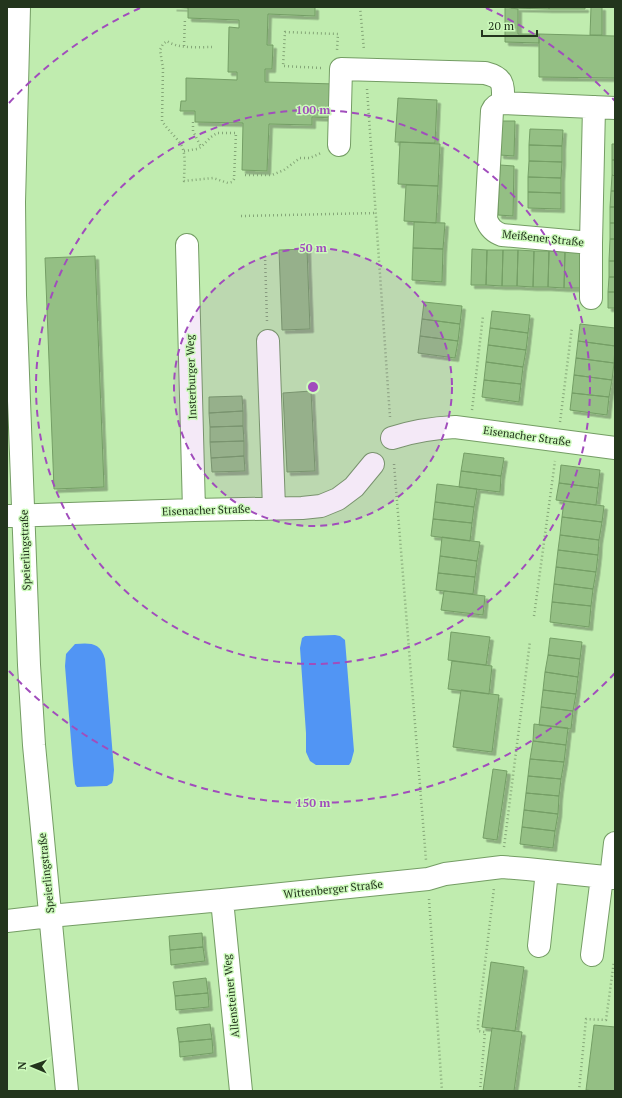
<svg xmlns="http://www.w3.org/2000/svg" width="622" height="1098" viewBox="0 0 622 1098" font-family="'PT Serif',serif">
  <defs>
    <filter id="shadow"><feDropShadow dx="3.5" dy="3.5" stdDeviation="0" flood-color="#0004"/></filter>
  </defs>
  <rect width="100%" height="100%" fill="#c0ecaf"/>
  <path fill="#5195f4" d="M335,635L340,636L345,640L354,751L351,762L349,765H316L310,761L306,752V733L300,648L302,638L305,636Z
    M75,644C90,643 100,642 105,659L114,770L113,780L112,783L107,786L77,787L75,784L73,765L65,666L66,654Z"/>
  <path fill="#94bf84" stroke="#749e65" filter="url(#shadow)" d="M173,7H315V16L268,14L267,45H273L272,69H265V82L335,84L334,118L312,117V125L269,124L267,171L242,170L243,123L195,122V111H180L181,101H186V78L237,80V72H228L229,27L239,28V20L188,18V8Z
    M505,7L518,9V34H539V43L505,42Z
    M511,7H549V9L511,8Z
    M549,7H585V9H549Z
    M591,7H602V35H590Z
    M539,34L615,36V78L539,77Z
    M398,98L437,100L435,143L395,142Z
    M501,121H515L514,156L500,155Z
    M530,129L563,130L562,146L529,145Z
    M400,142L440,144L438,186L398,184Z
    M612,144H615V160H612Z
    M529,145L562,146V162L529,161Z
    M612,160H615V176L612,175Z
    M529,161L562,162L561,178L528,177Z
    M500,165L514,166L513,216L498,215Z
    M612,175L615,176V191H611Z
    M528,177L561,178V193L528,192Z
    M406,185L438,186L436,223L404,221Z
    M611,191H615V207H610Z
    M528,192L561,193V209L528,208Z
    M610,207H615V223H610Z
    M414,222L445,223L443,249L413,248Z
    M610,223H615V239H610Z
    M610,239H615V261H609Z
    M413,248L443,249L442,282L412,280Z
    M307,249L310,329L282,330L279,250Z
    M472,249L487,250L486,285H471Z
    M487,250H503L502,286L486,285Z
    M503,250H518L517,286H502Z
    M518,250L534,251L533,287L517,286Z
    M534,251H549L548,287H533Z
    M549,251L565,252L564,288L548,287Z
    M565,252H581L580,288H564Z
    M95,256L104,487L54,489L45,258Z
    M609,261H615V277H609Z
    M609,277H615V292H608Z
    M608,292H615V308H608Z
    M424,302L462,306L460,324L422,319Z
    M492,311L530,315L528,333L490,328Z
    M422,319L460,324L458,341L420,336Z
    M580,324L615,328V346L578,341Z
    M490,328L528,333L526,350L488,345Z
    M420,336L458,341L455,358L418,353Z
    M578,341L615,346L614,363L576,358Z
    M488,345L526,350L523,367L486,362Z
    M576,358L614,363L612,380L574,375Z
    M486,362L523,367L521,384L484,380Z
    M574,375L612,380L609,397L572,393Z
    M484,380L521,384L519,402L482,397Z
    M311,391L315,471L287,472L283,393Z
    M572,393L609,397L607,415L570,410Z
    M242,396L243,411L209,413V397Z
    M243,411V426L210,427L209,413Z
    M243,426L244,441L210,442V427Z
    M244,441V456L211,458L210,442Z
    M464,453L504,458L501,476L461,471Z
    M244,456L245,471L212,472L211,458Z
    M561,465L600,470L598,488L559,483Z
    M461,471L501,476L500,492L459,487Z
    M559,483L598,488L596,505L556,500Z
    M437,484L477,489L474,507L435,502Z
    M564,501L604,506L602,522L562,517Z
    M435,502L474,507L472,523L433,519Z
    M562,517L602,522L599,540L560,535Z
    M433,519L472,523L470,541L431,536Z
    M560,535L599,540L598,555L558,550Z
    M442,537L480,542L477,561L440,556Z
    M558,550L598,555L596,572L556,567Z
    M440,556L477,561L475,577L438,573Z
    M556,567L596,572L593,589L554,584Z
    M438,573L475,577L473,594L436,590Z
    M554,584L593,589L591,606L552,602Z
    M444,591L485,596L483,615L441,610Z
    M552,602L591,606L589,627L550,622Z
    M451,632L490,637L486,665L448,660Z
    M550,638L582,642L580,659L548,655Z
    M548,655L580,659L578,677L545,672Z
    M452,661L492,666L489,694L448,689Z
    M545,672L578,677L576,694L543,690Z
    M461,690L499,695L492,752L453,747Z
    M543,690L576,694L573,711L541,707Z
    M541,707L573,711L571,729L539,725Z
    M534,724L568,728L566,745L533,741Z
    M533,741L566,745L564,762L530,759Z
    M530,759L564,762L561,779L528,776Z
    M493,769L507,771L497,840L483,838Z
    M528,776L561,779L559,796L526,793Z
    M526,793L559,796L558,814L524,810Z
    M524,810L558,814L555,831L522,827Z
    M522,827L555,831L553,848L520,844Z
    M202,933L203,947L170,950L169,936Z
    M203,947L205,961L171,965L170,950Z
    M491,962L524,967L515,1031L482,1027Z
    M206,978L208,993L175,996L173,982Z
    M208,993L209,1007L176,1010L175,996Z
    M210,1024L212,1039L179,1042L177,1028Z
    M594,1025L615,1027V1091H594L586,1090Z
    M492,1028L522,1032L514,1091H483Z
    M212,1039L213,1053L180,1057L179,1042Z"/>
  <g fill="none" stroke-linecap="round" stroke-linejoin="round">
    <g stroke="#749d64" stroke-width="24">
      <path id="minor" d="M19,7L14,202L15,295L29,665L34,745L67,1091
        M594,107L591,243L502,235C493,232 489,227 486,219L492,111C494,106 497,104 503,103L615,108
        M339,145L341,69L485,73C505,78 503,85 503,103
        M591,243V298
        M187,245L194,510
        M268,341L274,508
        M392,438C413,431 434,428 455,427L615,448
        M7,516L194,510L302,508L321,506L338,499L354,487L373,464
        M611,878L615,843
        M222,900L241,1091
        M7,921L50,916L222,900L428,879L445,874L502,867L527,869L615,878
        M539,946L547,871
        M592,955L602,877"/>
    </g>
    <path stroke="#84a677" stroke-width="2.5" stroke-dasharray="1 3" stroke-linecap="butt" d="M360,7L364,50
      M184,46L185,18
      M321,68L283,66L285,32L338,34L337,50
      M367,89L390,417
      M193,122V131L201,147
      M184,151L197,149L201,147L211,137L217,133H236L234,179L232,182L228,183L213,178L184,181C184,169 187,153 180,143C174,135 167,129 162,121L163,68L160,50L163,44L167,41C178,49 199,47 212,47
      M245,175H272L284,170L300,158H310L321,153
      M241,216L376,213
      M265,256L267,321
      M472,410L483,316
      M560,422L572,327
      M394,464L426,860
      M534,616L555,461
      M504,847L530,641
      M429,899L442,1091
      M480,1091L485,1032L478,1031V1022L494,888
      M579,1091L586,1019L606,1020L614,961H615"/>
    <use href="#minor" stroke="#fff" stroke-width="22"/>
  </g>
  <circle cx="313" cy="387" r="139" fill="#a14dbc" fill-opacity=".12"/>
  <g fill="none" stroke="#a14dbc" stroke-width="2" stroke-dasharray="7 5">
    <circle cx="313" cy="387" r="139"/>
    <circle cx="313" cy="387" r="277"/>
    <path d="M615 673A416 416 0 0 1 9 671M9 103A416 416 0 0 1 140 8M486 8A416 416 0 0 1 615 101"/>
  </g>
  <g text-anchor="middle" stroke-width="3" stroke-linejoin="round" paint-order="stroke">
    <g font-size="11" fill="#23351d" stroke="#cdfabc">
      <text transform="translate(543 238) rotate(6)" y="4">Meißener Straße</text>
      <text transform="translate(191 377) rotate(-92)" y="4">Insterburger Weg</text>
      <text transform="translate(527 436) rotate(8)" y="4">Eisenacher Straße</text>
      <text transform="translate(206 510) rotate(-2)" y="4">Eisenacher Straße</text>
      <text transform="translate(25 550) rotate(-92)" y="4">Speierlingstraße</text>
      <text transform="translate(46 873) rotate(-96)" y="4">Speierlingstraße</text>
      <text transform="translate(333 889) rotate(-6)" y="4">Wittenberger Straße</text>
      <text transform="translate(231 996) rotate(-96)" y="4">Allensteiner Weg</text>
    </g>
  </g>
  <circle cx="313" cy="387" r="6" fill="#a14dbc" stroke="#cdfabc" stroke-width="2"/>
  <g font-size="12" text-anchor="middle" font-weight="bold" fill="#a14dbc" stroke="#cdfabc" stroke-width="3" stroke-linejoin="round" paint-order="stroke">
    <text x="313" y="114">100 m</text>
    <text x="313" y="252">50 m</text>
    <text x="313" y="807">150 m</text>
  </g>
  <rect width="622" height="1098" fill="none" stroke="#23351d" stroke-width="16"/>
  <g transform="translate(32 1066) rotate(272)" stroke="#cdfabc" stroke-width="3" paint-order="stroke">
  <path d="M0-3L7 15L0 10L-7 15Z" fill="#23351d"/>
  <text y="-6" font-size="11" font-weight="bold" text-anchor="middle" fill="#23351d">N</text>
  </g>
  <path d="M482 30v6h55v-6" fill="none" stroke="#23351d" stroke-width="2"/>
  <text x="488" y="30" font-size="12" fill="#23351d" stroke="#cdfabc" stroke-width="3" paint-order="stroke">20 m</text>
</svg>
